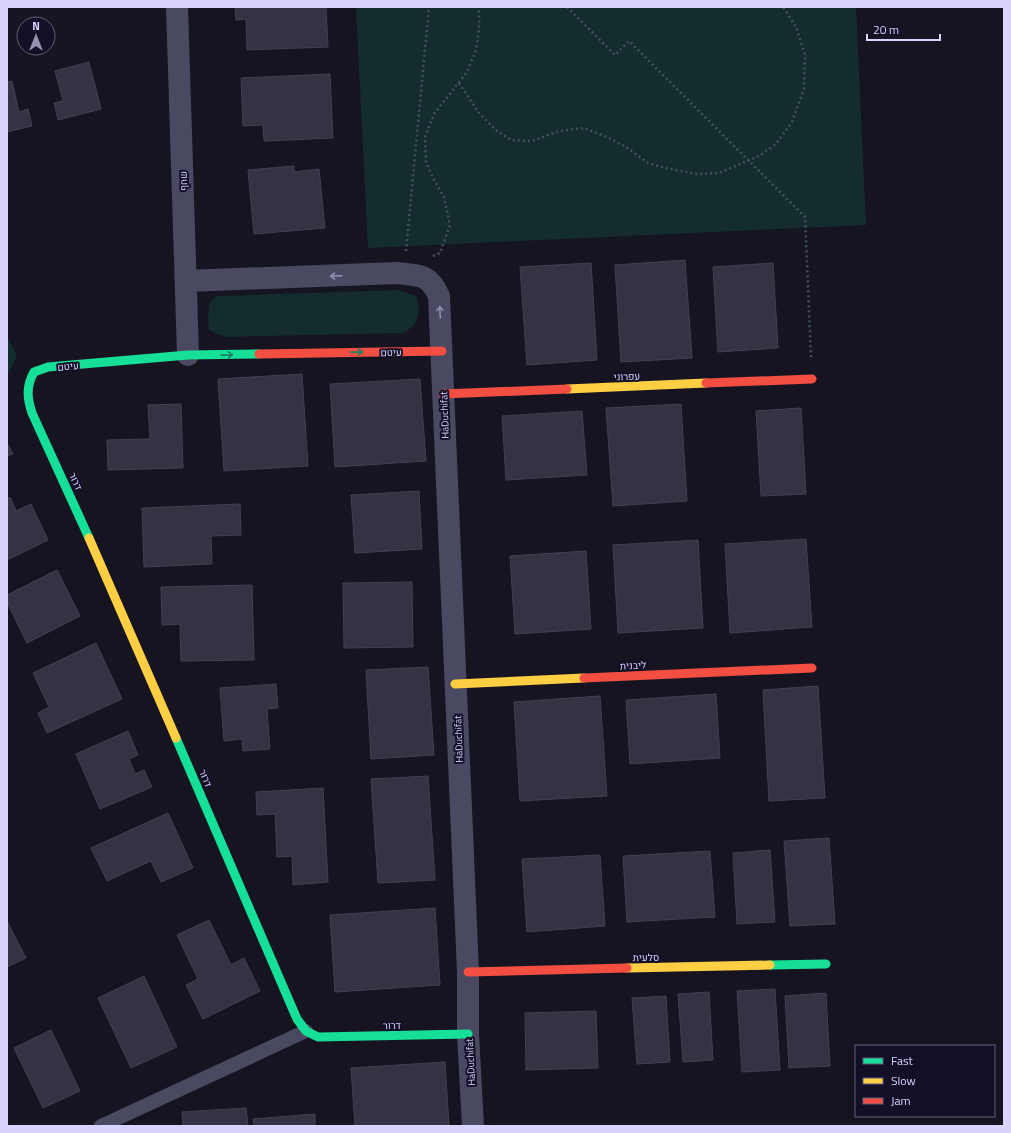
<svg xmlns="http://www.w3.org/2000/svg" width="1011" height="1133" viewBox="0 0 1011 1133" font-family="'Titillium Web',Heebo,sans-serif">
  <rect width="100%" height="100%" fill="#161421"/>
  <path fill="#132c2d" d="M356,7H856L866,225L368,248Z
    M400,290L417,297L419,312L414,326L403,333L225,337L209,330L208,318L209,304L216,296Z
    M7,335L17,356L7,376Z"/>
  <path fill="#343243" stroke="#433f54" d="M235,7H326L328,47L247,50L246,19L236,20Z
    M89,62L101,109L58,120L54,103L63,101L55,71Z
    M330,74L333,138L264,141L263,125L243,126L241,78Z
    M12,81L19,112L28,109L32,126L7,132V82Z
    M294,166V172L319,169L325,228L254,234L248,170Z
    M685,260L692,358L621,362L615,265Z
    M591,263L597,360L527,365L520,267Z
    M773,263L778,348L718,352L713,267Z
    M302,374L308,466L224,471L218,379Z
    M420,379L426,461L335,467L330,384Z
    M181,404L183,468L108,470L107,440L150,439L148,405Z
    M681,404L687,501L613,506L606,408Z
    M801,408L806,494L761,496L756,411Z
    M582,411L587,475L506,480L502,416Z
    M7,443L13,454L7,456Z
    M419,491L422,549L355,553L351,495Z
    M10,497L16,511L31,504L48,540L7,560V499Z
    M240,504L241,535L211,536L212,564L144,567L142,508Z
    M806,539L812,627L730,633L725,544Z
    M698,540L703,628L618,633L613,545Z
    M586,551L591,629L515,634L510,556Z
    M57,570L80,616L27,643L7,602V595Z
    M412,582L413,647L344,648L343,583Z
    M252,585L254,660L181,661L180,624L162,625L161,587Z
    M96,643L122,699L47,733L38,713L49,707L33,673Z
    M428,667L434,755L371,759L366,670Z
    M276,684L278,708L267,709L270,749L243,751L242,739L224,741L220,688Z
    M818,686L825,798L769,801L763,690Z
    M716,694L720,758L630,764L626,700Z
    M600,696L607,796L520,801L514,702Z
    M128,731L138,755L129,759L135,774L144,770L152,787L100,809L76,754Z
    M428,776L435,880L378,883L371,779Z
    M323,788L328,882L293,885L292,856L277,857L275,814L257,815L256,792Z
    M168,813L193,868L161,882L151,861L107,881L91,848Z
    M829,838L835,924L790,926L784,841Z
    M770,850L775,922L737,924L733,853Z
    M710,851L715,917L627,922L623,856Z
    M600,855L605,926L527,932L522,859Z
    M435,908L440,985L335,992L330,915Z
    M209,920L231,965L244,958L260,991L203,1019L186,985L198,979L177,935Z
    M7,921L26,958L7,967Z
    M144,976L177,1047L131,1068L98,998Z
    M775,989L780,1070L742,1072L737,991Z
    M709,992L713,1060L683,1062L678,994Z
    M826,993L830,1066L789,1068L785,996Z
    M666,996L670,1062L637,1064L632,998Z
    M596,1011L598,1068L526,1070L525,1013Z
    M51,1030L80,1091L43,1108L14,1048Z
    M445,1062L449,1126H355L351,1068Z
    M246,1108L248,1126H183L182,1112Z
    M315,1114V1126H254L253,1119Z"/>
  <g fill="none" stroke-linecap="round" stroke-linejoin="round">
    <path stroke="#44505f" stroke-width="2.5" stroke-dasharray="2 3" stroke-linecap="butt" d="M567,7L615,55L629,41L805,217L811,357
      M459,83L479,113L497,131L511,140L532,141L559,131L584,128L609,138L626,147L648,163L665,168L697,174L719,173L759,156L776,144L792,122L804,89L805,55L796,27L783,7
      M406,251L429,7
      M433,256L440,253L450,225L444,197L434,180L426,162L425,137L434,114L467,72L476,50L479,29V7"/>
    <path stroke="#4a4962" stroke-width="14" d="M101,1126L306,1031"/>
    <path stroke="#4a4962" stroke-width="22" d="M177,7L188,355
      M186,281L396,273C419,275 429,274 439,296L468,972V1034L473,1126"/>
    <path stroke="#16e098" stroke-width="9" d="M89,538L32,413C27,398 26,386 34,372L48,367L188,355L259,354
      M176,738L297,1019L306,1031L318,1037L468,1034
      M770,965L826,964"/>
    <path stroke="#ffcf43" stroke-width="9" d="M567,389L706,383
      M89,538L176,738
      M455,684L584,678
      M627,968L770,965"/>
    <path stroke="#f24e42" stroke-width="9" d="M259,354L442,351
      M706,383L812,379
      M443,394L567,389
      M584,678L812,668
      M468,972L627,968"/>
  </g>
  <defs><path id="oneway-shaft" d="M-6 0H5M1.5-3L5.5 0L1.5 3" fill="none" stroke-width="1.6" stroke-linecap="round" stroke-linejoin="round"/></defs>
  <g stroke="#928eb0">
    <use href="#oneway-shaft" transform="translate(336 276) rotate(178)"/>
    <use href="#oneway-shaft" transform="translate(440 312) rotate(-93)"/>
  </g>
  <g stroke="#158265">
    <use href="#oneway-shaft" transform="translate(357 352) rotate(-1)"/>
    <use href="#oneway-shaft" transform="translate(227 355) rotate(-1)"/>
  </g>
  <g text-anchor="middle" stroke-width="4" stroke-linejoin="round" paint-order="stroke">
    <g font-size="10" fill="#d9d4ff" stroke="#130f26">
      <text transform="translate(183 181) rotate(-92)" y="4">שחף</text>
      <text transform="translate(391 352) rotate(-1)" y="4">עיטם</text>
      <text transform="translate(68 366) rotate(-5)" y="4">עיטם</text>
      <text transform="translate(627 376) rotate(-2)" y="4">עפרוני</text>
      <text transform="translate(444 415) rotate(-92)" y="4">HaDuchifat</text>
      <text transform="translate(76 481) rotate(66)" y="4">דרור</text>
      <text transform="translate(633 665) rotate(-3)" y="4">ליבנית</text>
      <text transform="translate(458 739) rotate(-92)" y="4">HaDuchifat</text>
      <text transform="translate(206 778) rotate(67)" y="4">דרור</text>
      <text transform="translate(646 957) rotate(-1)" y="4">סלעית</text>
      <text transform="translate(392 1025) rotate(-1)" y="4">דרור</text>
      <text transform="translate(470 1062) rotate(-93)" y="4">HaDuchifat</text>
    </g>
  </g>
  <rect width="1011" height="1133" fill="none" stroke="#d9d4ff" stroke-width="16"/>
  <rect x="855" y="1045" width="140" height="72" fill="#130f26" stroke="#625e7d"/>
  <rect x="863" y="1058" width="20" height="6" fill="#16e098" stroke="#625e7d"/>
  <text x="891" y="1065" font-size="12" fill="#d9d4ff">Fast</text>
  <rect x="863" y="1078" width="20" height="6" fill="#ffcf43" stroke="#625e7d"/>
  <text x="891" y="1085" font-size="12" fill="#d9d4ff">Slow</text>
  <rect x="863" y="1098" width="20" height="6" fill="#f24e42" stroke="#625e7d"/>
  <text x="891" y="1105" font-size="12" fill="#d9d4ff">Jam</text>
  <g transform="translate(36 36)"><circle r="19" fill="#130f26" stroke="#625e7d"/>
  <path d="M0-3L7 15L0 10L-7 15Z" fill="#9591b1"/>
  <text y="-6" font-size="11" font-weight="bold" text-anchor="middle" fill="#d9d4ff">N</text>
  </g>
  <path d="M867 34v6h73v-6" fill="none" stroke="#d9d4ff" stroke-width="2"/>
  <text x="873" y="34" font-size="12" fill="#d9d4ff" stroke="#130f26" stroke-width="3" paint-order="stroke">20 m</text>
</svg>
